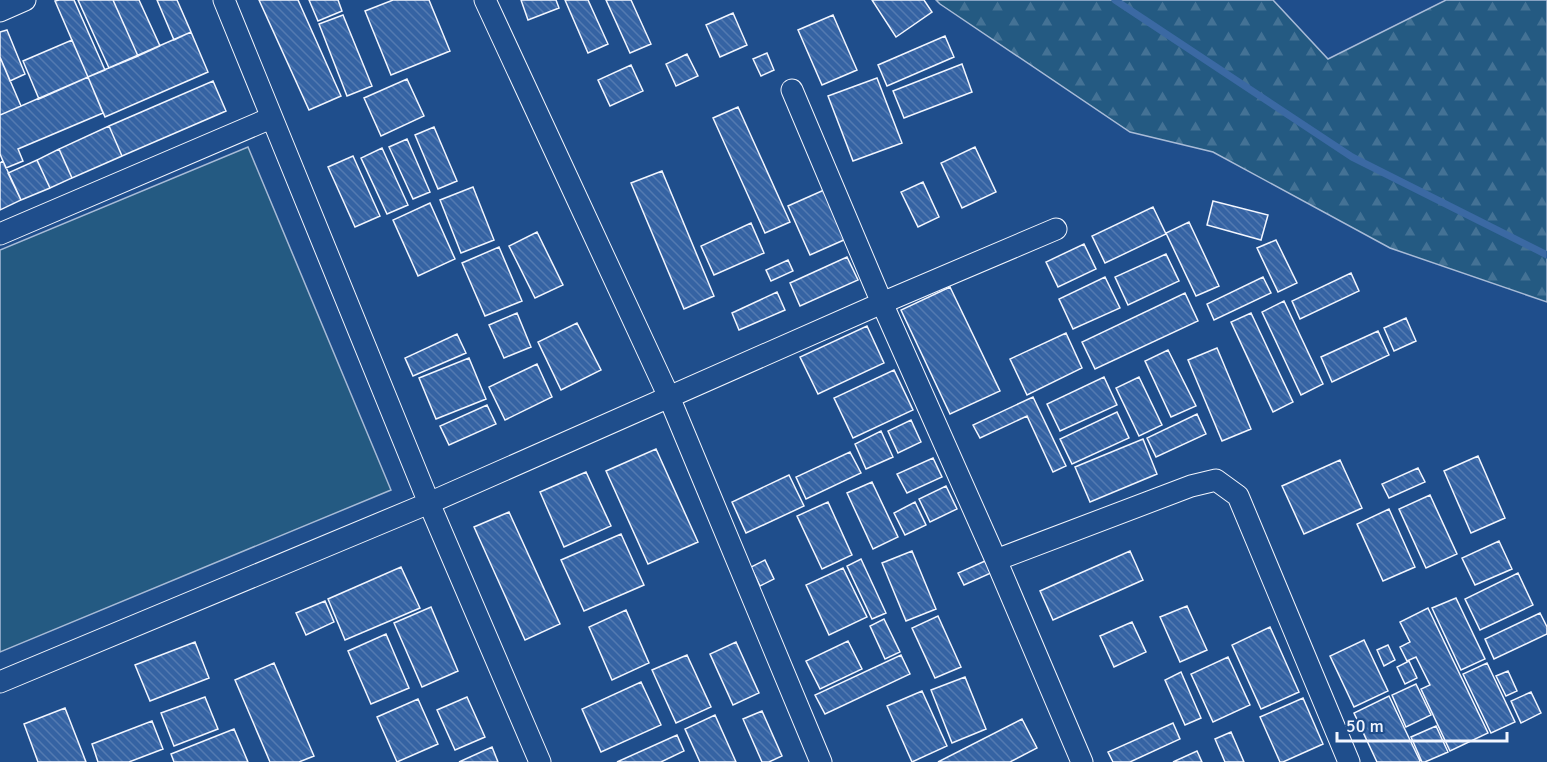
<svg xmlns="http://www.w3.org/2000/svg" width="1547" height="762" viewBox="0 0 1547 762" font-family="Signika,sans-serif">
  <defs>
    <pattern id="forest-firs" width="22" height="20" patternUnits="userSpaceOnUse" patternTransform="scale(1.5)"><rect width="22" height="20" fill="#245a82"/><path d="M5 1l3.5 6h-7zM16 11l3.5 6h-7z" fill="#447295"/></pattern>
    <pattern id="building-back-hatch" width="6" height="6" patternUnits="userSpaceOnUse" patternTransform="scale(1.5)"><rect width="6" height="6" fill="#3563a3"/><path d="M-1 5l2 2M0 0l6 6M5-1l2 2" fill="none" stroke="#537ab1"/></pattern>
  </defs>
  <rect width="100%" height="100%" fill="#1f4e8c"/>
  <path fill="url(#forest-firs)" stroke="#a8bbd7" stroke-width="1.5" d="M936,0H1273L1328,59L1446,0H1547V302L1390,248L1213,152L1130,132L940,4Z"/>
  <path fill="#245a82" stroke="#a8bbd7" stroke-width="1.5" d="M248,147L391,490L0,652V250Z"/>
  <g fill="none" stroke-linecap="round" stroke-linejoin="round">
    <path stroke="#3b69a3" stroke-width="7" d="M1115,0L1352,157L1547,255"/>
  </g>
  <path fill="url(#building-back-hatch)" stroke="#f2f6ff" stroke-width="1.5" d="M59,0H74L105,70L88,77L55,1Z
    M78,0H113L138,56L109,68Z
    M113,0H139L160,46L138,56Z
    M157,0H177L191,32L174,40Z
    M259,0H298L341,96L309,110Z
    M309,0H338L342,11L318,21Z
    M393,0H429L450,51L391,75L365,11Z
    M521,0H556L559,8L528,20Z
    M565,0H588L608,44L588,53Z
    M606,0H631L651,44L630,53Z
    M872,0H924L932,12L896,37Z
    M733,13L747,45L720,57L706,25Z
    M343,15L372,86L347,96L319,24Z
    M833,15L857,70L822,85L798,30Z
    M7,30L25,74L10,81L0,57V32Z
    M191,32L208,72L105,117L88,77Z
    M945,36L954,57L887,86L878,65Z
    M72,40L88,77L39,99L23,61Z
    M767,53L774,70L761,76L753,59Z
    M687,54L698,76L676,86L666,64Z
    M0,57L21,106L0,115Z
    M962,64L972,92L904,118L893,91Z
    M631,65L643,91L610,106L598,80Z
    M88,77L103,113L18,149L23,161L6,168L0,154V115Z
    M877,78L902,143L853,161L828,96Z
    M407,79L424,116L381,136L364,98Z
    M213,81L226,111L122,156L109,126Z
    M738,107L790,222L765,233L713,118Z
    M109,126L122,156L72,178L59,149Z
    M434,127L457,181L438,189L415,135Z
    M407,139L430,192L413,199L389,147Z
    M975,147L996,192L962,208L941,163Z
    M382,148L408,205L387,214L361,158Z
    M59,149L72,178L50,188L37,160Z
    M353,156L380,216L355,227L328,167Z
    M37,160L50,188L21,200L8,173Z
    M3,161L21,200L0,210V163Z
    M662,171L714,296L684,309L631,183Z
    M923,182L939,217L918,227L901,192Z
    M473,187L494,240L461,253L440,200Z
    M824,190L846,239L810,255L788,206Z
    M1213,201L1268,215L1261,240L1207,225Z
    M430,203L455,259L418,276L393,220Z
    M1153,207L1166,234L1105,263L1092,236Z
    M1189,222L1219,286L1196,296L1166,233Z
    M751,223L764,253L714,275L701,246Z
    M537,232L563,285L535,298L509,246Z
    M1276,240L1297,283L1278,292L1257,248Z
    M1084,244L1096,269L1058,287L1046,262Z
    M499,247L522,301L485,316L462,263Z
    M1166,254L1179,281L1128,305L1115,277Z
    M847,257L858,280L800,306L790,283Z
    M788,260L793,271L771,281L766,270Z
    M1351,273L1359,291L1300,319L1292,301Z
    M1105,277L1120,308L1073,329L1059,299Z
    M1263,277L1271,293L1214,320L1207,304Z
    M950,287L1000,391L950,414L901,310Z
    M777,292L785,310L739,330L732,313Z
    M1185,293L1198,321L1095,369L1082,342Z
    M1284,301L1323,384L1301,395L1262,312Z
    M517,313L531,347L504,358L489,325Z
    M1251,313L1293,402L1273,412L1231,322Z
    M1406,318L1416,341L1394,351L1384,328Z
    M577,323L601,370L561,390L538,342Z
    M867,326L884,363L818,394L800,357Z
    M1378,331L1389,355L1332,382L1321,357Z
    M1066,333L1082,368L1027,395L1010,359Z
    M457,334L466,353L413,376L405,358Z
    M1217,348L1251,429L1222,441L1188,360Z
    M1168,350L1196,406L1171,417L1145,361Z
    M469,358L486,399L436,419L419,378Z
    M537,364L552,397L505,420L489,387Z
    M894,370L913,410L853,438L834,398Z
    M1104,377L1117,405L1060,431L1047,404Z
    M1139,377L1162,425L1139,436L1116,388Z
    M1033,397L1066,466L1053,472L1027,416L980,438L973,425Z
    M487,405L496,424L449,445L440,426Z
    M1117,412L1129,438L1072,464L1060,439Z
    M1197,414L1206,434L1156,457L1147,438Z
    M911,420L921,442L898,453L888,431Z
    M881,431L893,457L866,469L855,444Z
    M1143,439L1157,474L1090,502L1075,467Z
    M656,449L698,542L648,564L606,471Z
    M850,452L861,473L806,499L796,477Z
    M1478,456L1505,518L1471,533L1444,471Z
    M933,458L942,477L907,493L897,474Z
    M1340,460L1362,508L1304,534L1282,486Z
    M1418,468L1425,482L1389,498L1382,484Z
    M586,472L611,526L564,547L540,492Z
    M789,475L804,506L746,533L732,502Z
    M872,482L898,537L873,549L847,493Z
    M946,486L957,509L930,522L919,499Z
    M1430,495L1457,554L1426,568L1399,509Z
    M828,502L852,555L822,569L797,516Z
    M915,502L926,525L905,535L894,513Z
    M1389,509L1415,567L1383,581L1357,524Z
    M509,512L560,624L525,640L474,527Z
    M621,534L644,585L584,611L561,560Z
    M1499,541L1512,569L1475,585L1462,558Z
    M912,551L936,609L906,621L882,563Z
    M1130,551L1143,580L1053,620L1040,591Z
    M861,559L886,613L872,619L847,566Z
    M765,560L774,579L760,586L751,567Z
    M985,561L991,573L964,585L958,573Z
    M401,567L420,608L345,640L328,599Z
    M843,568L867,617L829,635L806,585Z
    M1518,573L1533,605L1480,630L1465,599Z
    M1456,598L1485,659L1461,670L1432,608Z
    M325,601L334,622L306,635L296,613Z
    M1187,606L1207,650L1180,662L1160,617Z
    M431,607L458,671L422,687L394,623Z
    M1428,608L1488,733L1450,751L1421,689L1430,685L1416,657L1407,661L1400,647L1410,642L1400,622Z
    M626,610L649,663L612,680L589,627Z
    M1540,613L1547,627V634L1494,659L1485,639Z
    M938,616L961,667L935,678L912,628Z
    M884,619L900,652L885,659L870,626Z
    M1132,622L1146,652L1114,667L1100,636Z
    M1270,627L1299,692L1261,709L1232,645Z
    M386,634L409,688L371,704L348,651Z
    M1364,640L1388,691L1354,707L1330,656Z
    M848,641L862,669L820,689L806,661Z
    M195,642L209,678L150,701L135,665Z
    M736,642L759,693L733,705L710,654Z
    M1388,645L1395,660L1384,666L1377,650Z
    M687,655L711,707L676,723L652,670Z
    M901,655L910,674L825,714L815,695Z
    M1228,657L1250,705L1213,722L1191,674Z
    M1409,661L1417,678L1405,684L1397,667Z
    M274,663L314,756L299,762H270L235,680Z
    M1487,663L1515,722L1491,733L1463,674Z
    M1508,671L1517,691L1506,696L1496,676Z
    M1181,672L1201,718L1185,725L1165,680Z
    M965,677L986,729L952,743L931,690Z
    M641,682L661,725L601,752L582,709Z
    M1416,684L1431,715L1406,727L1392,695Z
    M922,691L947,746L912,762L887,706Z
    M1531,692L1541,713L1521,723L1511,701Z
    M1389,696L1420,761L1419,762H1377L1354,713Z
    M205,697L218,729L174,746L161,713Z
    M467,697L485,737L455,750L437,710Z
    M1303,698L1323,744L1283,762H1280L1260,717Z
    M418,699L438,744L397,762L377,717Z
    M65,708L86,762H38L24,724Z
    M762,711L782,756L769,762H762L743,719Z
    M715,715L736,762H700L685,729Z
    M1022,719L1037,748L1010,762H938Z
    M152,721L163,749L129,762H98L92,744Z
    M1173,723L1180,739L1130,762H1113L1108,752Z
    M1436,726L1448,752L1425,762H1422L1411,737Z
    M234,729L248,762H174L171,754Z
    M1231,732L1244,762H1225L1215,739Z
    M677,735L684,751L661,762H617Z
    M492,747L498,762H459Z
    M1197,751L1202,762H1173Z"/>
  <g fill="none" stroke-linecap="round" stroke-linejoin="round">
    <g stroke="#f2f6ff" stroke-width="23">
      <path id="minor" d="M224,0L429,503L540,762
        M485,0L669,397L821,762
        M0,11L25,0
        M792,90L882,303L996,560L1082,762
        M0,234L271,118
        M996,560L1191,486L1216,480L1238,496L1349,762
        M0,682L429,503L882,303L1056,229"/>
    </g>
    <use href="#minor" stroke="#1f4e8c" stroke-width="21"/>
  </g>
  <path d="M1337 732v9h170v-9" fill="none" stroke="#f2f6ff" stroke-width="3"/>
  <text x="1346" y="732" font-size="18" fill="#f2f6ff" stroke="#1f4e8c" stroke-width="4.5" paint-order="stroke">50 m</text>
</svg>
